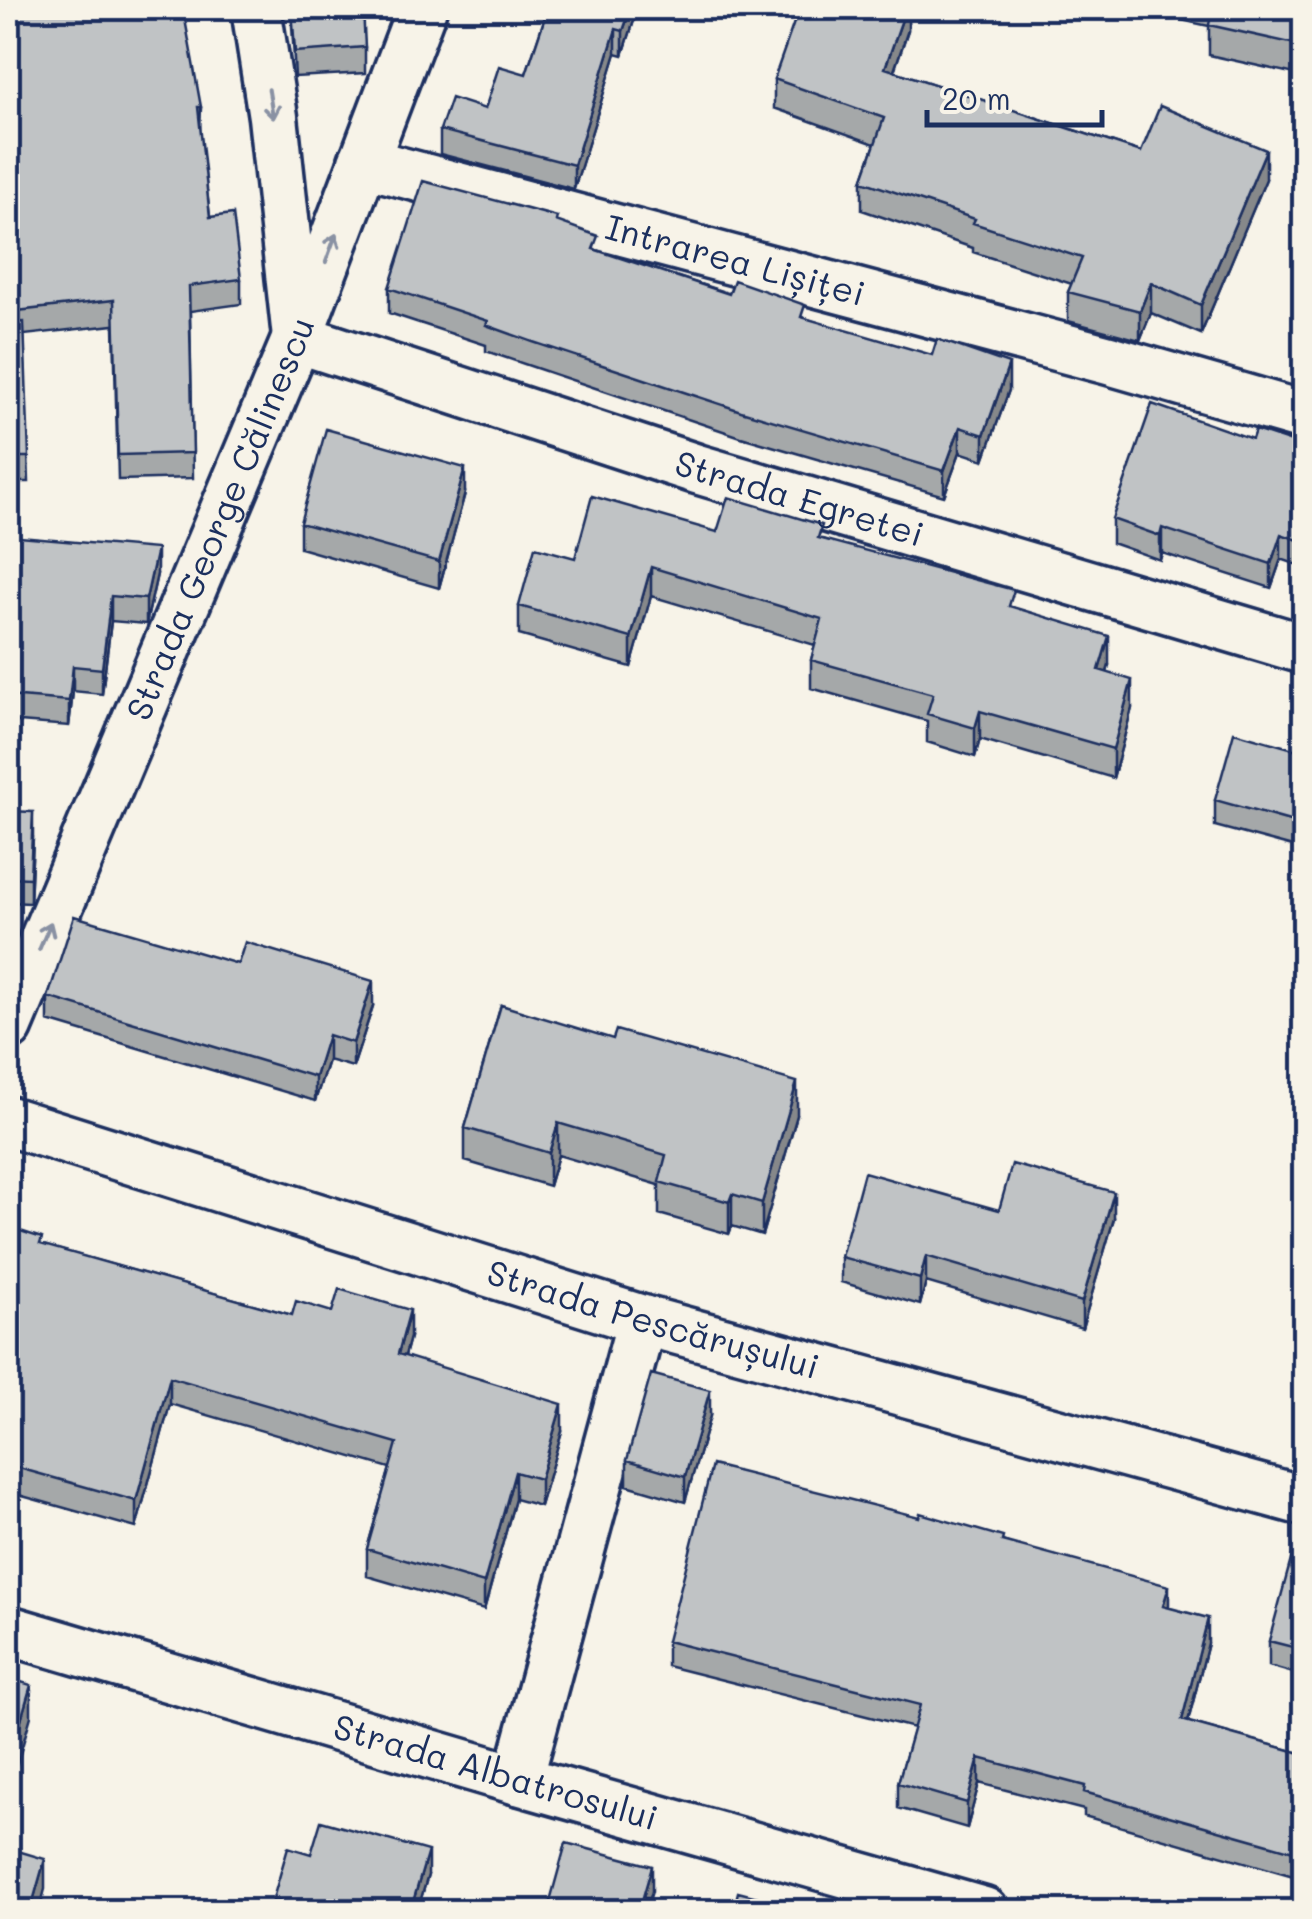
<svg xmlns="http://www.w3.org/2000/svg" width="1312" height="1919" viewBox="0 0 1312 1919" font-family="Mali,sans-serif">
  <rect width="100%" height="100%" fill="#f7f3e8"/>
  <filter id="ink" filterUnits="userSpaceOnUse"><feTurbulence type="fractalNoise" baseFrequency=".01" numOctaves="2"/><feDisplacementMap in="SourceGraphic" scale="20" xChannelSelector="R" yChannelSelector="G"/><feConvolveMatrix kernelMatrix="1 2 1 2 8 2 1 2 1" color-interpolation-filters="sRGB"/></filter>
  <g filter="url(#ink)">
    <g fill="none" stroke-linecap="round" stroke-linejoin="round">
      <g stroke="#1b2f5e" stroke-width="55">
        <g id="street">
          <path id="s1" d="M256,8L273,117L297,338L697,469L1304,649"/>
          <path id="s2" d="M363,162L1109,360L1304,416"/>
          <path id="s3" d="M8,1026L297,338L422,8"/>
          <path id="s4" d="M8,1121L642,1320L1304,1501"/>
          <path id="s5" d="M8,1630L518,1780L984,1912"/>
          <path d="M518,1780L642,1320"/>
        </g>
      </g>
      <use href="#street" stroke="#f7f3e8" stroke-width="48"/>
    </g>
    <path fill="#a5a8a9" stroke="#1b2f5e" stroke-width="2.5" d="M8,8L201,107L200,132L210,217L241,279V304L190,311L193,478L118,480L114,325L24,335L29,482H8Z
      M291,8L365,47V73L295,77Z
      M548,8H638L623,55L616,53L574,189L440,154V130L485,109L526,74Z
      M908,8V30L894,71L1141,152L1266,179L1201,334L1151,313L1140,340L1068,321V292L1072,284L973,252V248L862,210V181L875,144L774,108V79Z
      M1125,8H1304V76L1209,55V26Z
      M557,222L598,251L805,318L1009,390L984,460L960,452L944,496L741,437L533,367L486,351V345L389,313V288Z
      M1252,439L1304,446V567L1281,559L1271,588L1162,553L1160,560L1112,543V519Z
      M465,493L439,588L300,548V523Z
      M717,532L822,539L1014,608L1109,665L1107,673L1132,708L1113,778L980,739L975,757L927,742V721L811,688V660L815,645L651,596L631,667L519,635V606L575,558Z
      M8,536L157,574L146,624L111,621L102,694L73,691L69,726L8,721Z
      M1304,752V850L1215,826V800Z
      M8,811L33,837L30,903L8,902Z
      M48,997L373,1006L353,1067L328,1060L315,1101L48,1021Z
      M501,1005L797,1115L762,1235L732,1226L729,1234L659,1214V1185L558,1155L549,1186L465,1161V1128Z
      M999,1210L1114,1218L1082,1328L926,1282L920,1305L841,1282V1257Z
      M8,1227L42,1245L292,1315L410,1337L405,1356L562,1431L540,1506L515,1499L484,1610L367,1576V1549L390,1468L170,1404L136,1528L8,1492Z
      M710,1416L685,1502L627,1485V1460Z
      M1304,1532V1676L1269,1666V1641Z
      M1003,1541L1169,1608L1208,1643L1188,1722L1304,1754V1879L1084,1816V1810L979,1783L967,1828L898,1808V1783L914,1728L667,1666V1641Z
      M311,1854L428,1875L417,1912H273V1899Z"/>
    <path fill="#86888a" stroke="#1b2f5e" stroke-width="2.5" d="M631,8H638L623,55V31Z
      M906,8H908V30L885,97V68Z
      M616,29V53L574,189V165Z
      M1266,150V179L1201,334V305Z
      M1151,283V313L1140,340V311Z
      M1009,364V390L984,460V435Z
      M960,427V452L944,496V471Z
      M465,468V493L439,588V562Z
      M1162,528V553L1160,560V536Z
      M1281,534V559L1271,588V564Z
      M157,549V574L146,624V599Z
      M651,567V596L631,667V638Z
      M111,596V621L102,694V669Z
      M1109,636V665L1099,699V670Z
      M73,666V691L69,726V701Z
      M1132,680V708L1113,778V749Z
      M980,711V739L975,757V728Z
      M33,812V837L30,903V878Z
      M373,981V1006L353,1067V1043Z
      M328,1035V1060L315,1101V1077Z
      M797,1082V1115L762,1235V1203Z
      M558,1123V1155L549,1186V1153Z
      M1114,1192V1218L1082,1328V1302Z
      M732,1194V1226L729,1234V1202Z
      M926,1256V1282L920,1305V1279Z
      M410,1310V1337L398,1381V1354Z
      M170,1377V1404L136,1528V1501Z
      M710,1390V1416L685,1502V1477Z
      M562,1404V1431L540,1506V1479Z
      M515,1472V1499L484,1610V1583Z
      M1169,1586V1611L1163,1606Z
      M1208,1618V1643L1182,1745V1720Z
      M31,1685V1716L8,1795V1764Z
      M979,1758V1783L967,1828V1803Z
      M428,1851V1875L417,1912H410Z
      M45,1859V1889L39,1912H30Z
      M652,1866V1891L646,1912L643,1897Z"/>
    <path fill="#c0c3c5" stroke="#1b2f5e" stroke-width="2.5" d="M8,8H183L201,107H198L210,217L233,214L241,279L189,286L193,453L118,455L114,300L8,312Z
      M292,8H363L365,47L295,52Z
      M548,8H631L623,31L616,29L574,165L440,130L451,98L485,109L499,66L526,74Z
      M799,8H906L885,68L1141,152L1160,106L1266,150L1201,305L1151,283L1140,311L1068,292L1082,258L973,223L975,219L862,181L884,118L774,79Z
      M1212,8H1304V46L1209,25Z
      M423,181L557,217L556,221L598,236L593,249L729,294L734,280L805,305L801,317L932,355L937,339L1009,364L984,435L960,427L944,471L741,411L533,342L486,325L488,321L389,288Z
      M24,322L29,457H8V323Z
      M1152,404L1252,439L1255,430L1304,446V542L1281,534L1271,564L1162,528L1160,536L1112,519Z
      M326,429L465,468L439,562L300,523Z
      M592,496L717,532L728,497L822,525L818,538L1014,590L1009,606L1109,636L1099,670L1132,680L1113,749L980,711L975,728L927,714L933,694L811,660L822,619L651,567L631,638L519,606L535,547L575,558Z
      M8,536L157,549L146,599L111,596L102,669L73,666L69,701L8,696Z
      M1234,732L1304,752V825L1215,800Z
      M8,811L33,812L30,878L8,877Z
      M74,916L238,964L245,942L373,981L353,1043L328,1035L315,1077L48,997Z
      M501,1005L613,1039L616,1030L797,1082L762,1203L732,1194L729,1202L659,1182L666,1155L558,1123L549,1153L465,1128Z
      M1012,1164L1114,1192L1082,1302L926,1256L920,1279L841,1257L864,1172L999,1210Z
      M8,1227L42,1238L40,1244L292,1315L296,1301L332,1312L339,1289L410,1310L398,1354L562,1404L540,1479L515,1472L484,1583L367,1549L397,1443L170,1377L136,1501L8,1465Z
      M651,1374L710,1390L685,1477L627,1460Z
      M712,1465L919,1517L920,1513L1003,1537L1002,1541L1169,1586L1163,1606L1208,1618L1182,1720L1304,1754V1854L1084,1792L1085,1786L979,1758L967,1803L898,1783L920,1705L667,1641Z
      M1299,1530L1304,1532V1650L1269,1641Z
      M8,1678L31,1685L8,1764Z
      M321,1821L428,1851L410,1912H316L273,1899L288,1847L311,1854Z
      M566,1843L652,1866L643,1897L699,1912H547Z
      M8,1848L45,1859L30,1912H8Z
      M738,1892L808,1910V1912H733Z"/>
    <defs><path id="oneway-shaft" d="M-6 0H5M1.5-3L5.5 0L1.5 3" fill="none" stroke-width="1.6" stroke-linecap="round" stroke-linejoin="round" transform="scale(2.5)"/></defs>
    <g stroke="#8991a3">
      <use href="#oneway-shaft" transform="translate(271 104) rotate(81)"/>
      <use href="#oneway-shaft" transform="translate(331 248) rotate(-70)"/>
      <use href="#oneway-shaft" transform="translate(45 936) rotate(-67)"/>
    </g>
  </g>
  <g text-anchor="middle" stroke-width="9" stroke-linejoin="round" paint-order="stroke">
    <g font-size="35" fill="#1b2f5e" stroke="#f7f3e8">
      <text dy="12" stroke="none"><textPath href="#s2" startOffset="385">Intrarea Lișiței</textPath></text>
      <text dy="12" stroke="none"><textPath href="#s1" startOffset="860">Strada Egretei</textPath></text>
      <text dy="12" stroke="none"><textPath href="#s3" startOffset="550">Strada George Călinescu</textPath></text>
      <text dy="12" stroke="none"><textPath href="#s4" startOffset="675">Strada Pescărușului</textPath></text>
      <text dy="12" stroke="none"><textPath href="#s5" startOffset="508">Strada Albatrosului</textPath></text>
    </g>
  </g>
  <rect width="1312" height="1919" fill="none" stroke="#f7f3e8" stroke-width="40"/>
  <rect x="20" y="20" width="1272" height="1879" fill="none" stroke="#1b2f5e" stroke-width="4" filter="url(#ink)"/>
  <path d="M927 110v15h175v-15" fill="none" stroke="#1b2f5e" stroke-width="5"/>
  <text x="942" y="110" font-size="30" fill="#1b2f5e" stroke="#f7f3e8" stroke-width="8" paint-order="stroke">20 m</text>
</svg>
